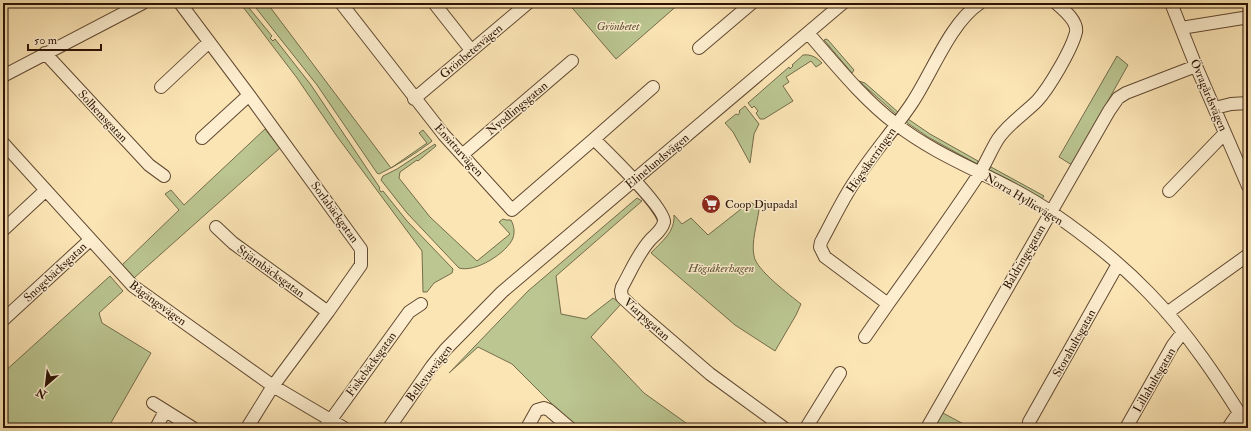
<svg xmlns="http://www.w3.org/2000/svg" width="1251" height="431" viewBox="0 0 1251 431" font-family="'IM FELL Double Pica',serif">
  <rect width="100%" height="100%" fill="#fce5b5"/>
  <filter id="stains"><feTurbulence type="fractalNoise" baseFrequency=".005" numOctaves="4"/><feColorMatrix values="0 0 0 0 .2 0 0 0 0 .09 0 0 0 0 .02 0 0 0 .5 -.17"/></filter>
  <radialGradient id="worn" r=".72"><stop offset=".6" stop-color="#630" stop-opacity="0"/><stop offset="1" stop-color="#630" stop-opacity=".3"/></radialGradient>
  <path fill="#bbc691" stroke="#746c4b" d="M240,3H245L272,36L270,38L273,41L275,39L311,85L380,188L379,189L381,192L383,191L407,221L453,269L452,273L434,283L427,292H423L422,251L336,135L297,78Z
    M252,3H267L391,168L427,143L419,133L423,130L432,141L431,142C415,154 398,165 379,174L377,173L317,85Z
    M568,3H680L616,59Z
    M826,39L828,40L854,70L852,73L824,40Z
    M803,55C812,54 817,58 822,63L816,67L811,61L786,77L789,82L783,86L793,101L764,119H760L756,113L758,111L754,106L752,108L748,103L789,67L790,69L793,66L792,65Z
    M1117,56L1128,65L1072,165L1059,157Z
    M859,81L865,83L899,113L897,115Z
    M745,106L759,124L754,134L750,163L733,132L725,123L736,114L738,115L740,112L739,111Z
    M908,119L930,134L978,161L977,164L928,137L906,122Z
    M265,129L280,148L134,278L122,265L179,210L165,194L171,190L184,205Z
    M435,144L436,146L418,161L417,160L400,172L399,178L430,217L477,261L510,234L499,222L503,219L506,220H511C514,226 515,231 513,238C507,253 475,273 459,268L407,213L381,180L383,176L397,169Z
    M991,167L1044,196L1042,199L989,170Z
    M637,198L642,201L556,276L561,314L586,319L613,298L621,304L591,337L644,393L693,428H579L554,406L512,364L478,347L449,373L528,291Z
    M750,202L757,206L759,210C757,224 751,243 754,256C756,270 790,295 801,304L796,315L775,351L735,325L651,253C662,241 675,232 674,215L682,224L691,218L708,235Z
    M110,276L123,291L99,313L102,323L151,353L108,428H3V373Z
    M941,412L971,428H937L933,426Z"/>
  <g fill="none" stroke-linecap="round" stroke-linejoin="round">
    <g stroke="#604831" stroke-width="14">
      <path id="minor" d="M180,3L249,95L361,249V265L328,312L273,386L247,428
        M341,3L444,135L512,210L594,139C606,151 666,209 664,222C662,230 656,234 651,239C638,253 631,271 622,287L621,291L622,297L638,312L710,374L784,428
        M434,3L471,50
        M980,3C950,23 932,73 912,103C894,130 872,154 855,181C842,200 832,222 821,242L820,247L825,257L888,304C919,261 950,218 979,174C986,163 991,150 998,139C1008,124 1024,114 1037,101C1049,88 1072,49 1076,32C1078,21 1063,9 1056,3
        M1171,3L1196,66L1248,186
        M1181,28L1243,18L1248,16
        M808,33C836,65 863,99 896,124C943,161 1002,178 1051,212C1086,236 1120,263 1149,293C1188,333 1219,380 1248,427
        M699,48L752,3
        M45,53L149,165L164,176
        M3,76L143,3
        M161,87L209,42
        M414,99L528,3
        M1215,108L1231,104L1248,103
        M202,138L249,95
        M594,139L653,87
        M3,143L133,286L273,386L344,428
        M462,155L572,61
        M1169,191L1225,133
        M216,227L233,243L328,312
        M3,230L46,190
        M1167,313L1248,255
        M3,320L90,240
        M865,337L888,304
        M153,403L193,428
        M1029,422L1118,264
        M156,428L165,411
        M325,428L409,312L421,304
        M389,428L432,366L445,350L502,292L843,3
        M527,428L537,410L544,408L549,410L570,428
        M806,428L840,373
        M927,428L1109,111L1118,98L1126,93L1196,66
        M1126,428L1173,345L1183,332
        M1228,428L1239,412"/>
    </g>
    <use href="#minor" stroke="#fdeecf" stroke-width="12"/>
  </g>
  <defs>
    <g id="supermarket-disc" transform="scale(1)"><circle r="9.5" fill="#8f2418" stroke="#fdeecf"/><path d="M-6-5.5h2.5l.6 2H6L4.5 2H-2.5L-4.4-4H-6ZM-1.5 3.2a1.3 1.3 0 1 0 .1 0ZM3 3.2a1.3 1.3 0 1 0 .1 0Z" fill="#fff"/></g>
  </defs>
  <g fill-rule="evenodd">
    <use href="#supermarket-disc" x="711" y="204"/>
  </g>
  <g text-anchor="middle" stroke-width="3" stroke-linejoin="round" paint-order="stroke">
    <g font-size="12" font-style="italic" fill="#5e5236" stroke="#fdeecf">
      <text x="618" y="30">Grönbetet</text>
      <text x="721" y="272">Högsåkerhagen</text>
    </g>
    <g font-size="12" fill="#2c1305" stroke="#fdeecf">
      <text transform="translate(471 51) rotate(-40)" y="4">Grönbetesvägen</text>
      <text transform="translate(1209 95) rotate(67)" y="4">Övragårdsvägen</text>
      <text transform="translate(517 108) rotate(-40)" y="4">Nyodlingsgatan</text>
      <text transform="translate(103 116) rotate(47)" y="4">Solhemsgatan</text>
      <text transform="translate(459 150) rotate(48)" y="4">Ensittarvägen</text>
      <text transform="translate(871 160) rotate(-55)" y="4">Högsåkerringen</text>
      <text transform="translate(657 161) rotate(-40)" y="4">Elinelundsvägen</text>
      <text transform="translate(1024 199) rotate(31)" y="4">Norra Hyllievägen</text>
      <text transform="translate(335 212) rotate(54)" y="4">Sorlabäckgatan</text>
      <text transform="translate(1024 257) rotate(-60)" y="4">Baldringegatan</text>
      <text transform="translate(271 271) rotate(36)" y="4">Stjärnbäcksgatan</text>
      <text transform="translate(55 272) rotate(-43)" y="4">Snogebäcksgatan</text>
      <text transform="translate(158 303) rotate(36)" y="4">Bågängsvägen</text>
      <text transform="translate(647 319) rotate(42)" y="4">Viarpsgatan</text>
      <text transform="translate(1074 343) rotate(-61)" y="4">Storahultsgatan</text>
      <text transform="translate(371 364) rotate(-54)" y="4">Fiskebäcksgatan</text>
      <text transform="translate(429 373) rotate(-53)" y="4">Bellevuevägen</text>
      <text transform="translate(1154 380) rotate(-60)" y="4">Lillahultsgatan</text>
    </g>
    <g font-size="12" fill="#2c1305" stroke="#fdeecf" text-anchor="start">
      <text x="725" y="208">Coop Djupadal</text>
    </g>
  </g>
  <rect width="1251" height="431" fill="none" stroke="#fce5b5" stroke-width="16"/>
  <rect x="4" y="4" width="1243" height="423" fill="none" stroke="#2c1305" stroke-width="2"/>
  <rect x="8" y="8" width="1235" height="415" fill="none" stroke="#2c1305"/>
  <g transform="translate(46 385) rotate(208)" stroke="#fdeecf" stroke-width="3" paint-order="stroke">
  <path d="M0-3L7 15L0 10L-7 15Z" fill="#2c1305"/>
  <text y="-6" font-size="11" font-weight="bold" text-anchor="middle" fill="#2c1305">N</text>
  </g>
  <path d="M28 44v6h73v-6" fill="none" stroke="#2c1305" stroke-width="2"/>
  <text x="34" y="44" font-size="12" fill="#2c1305" stroke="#fdeecf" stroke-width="3" paint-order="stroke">50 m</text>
  <rect width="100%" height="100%" filter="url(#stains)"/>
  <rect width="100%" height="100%" fill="url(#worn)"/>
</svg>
